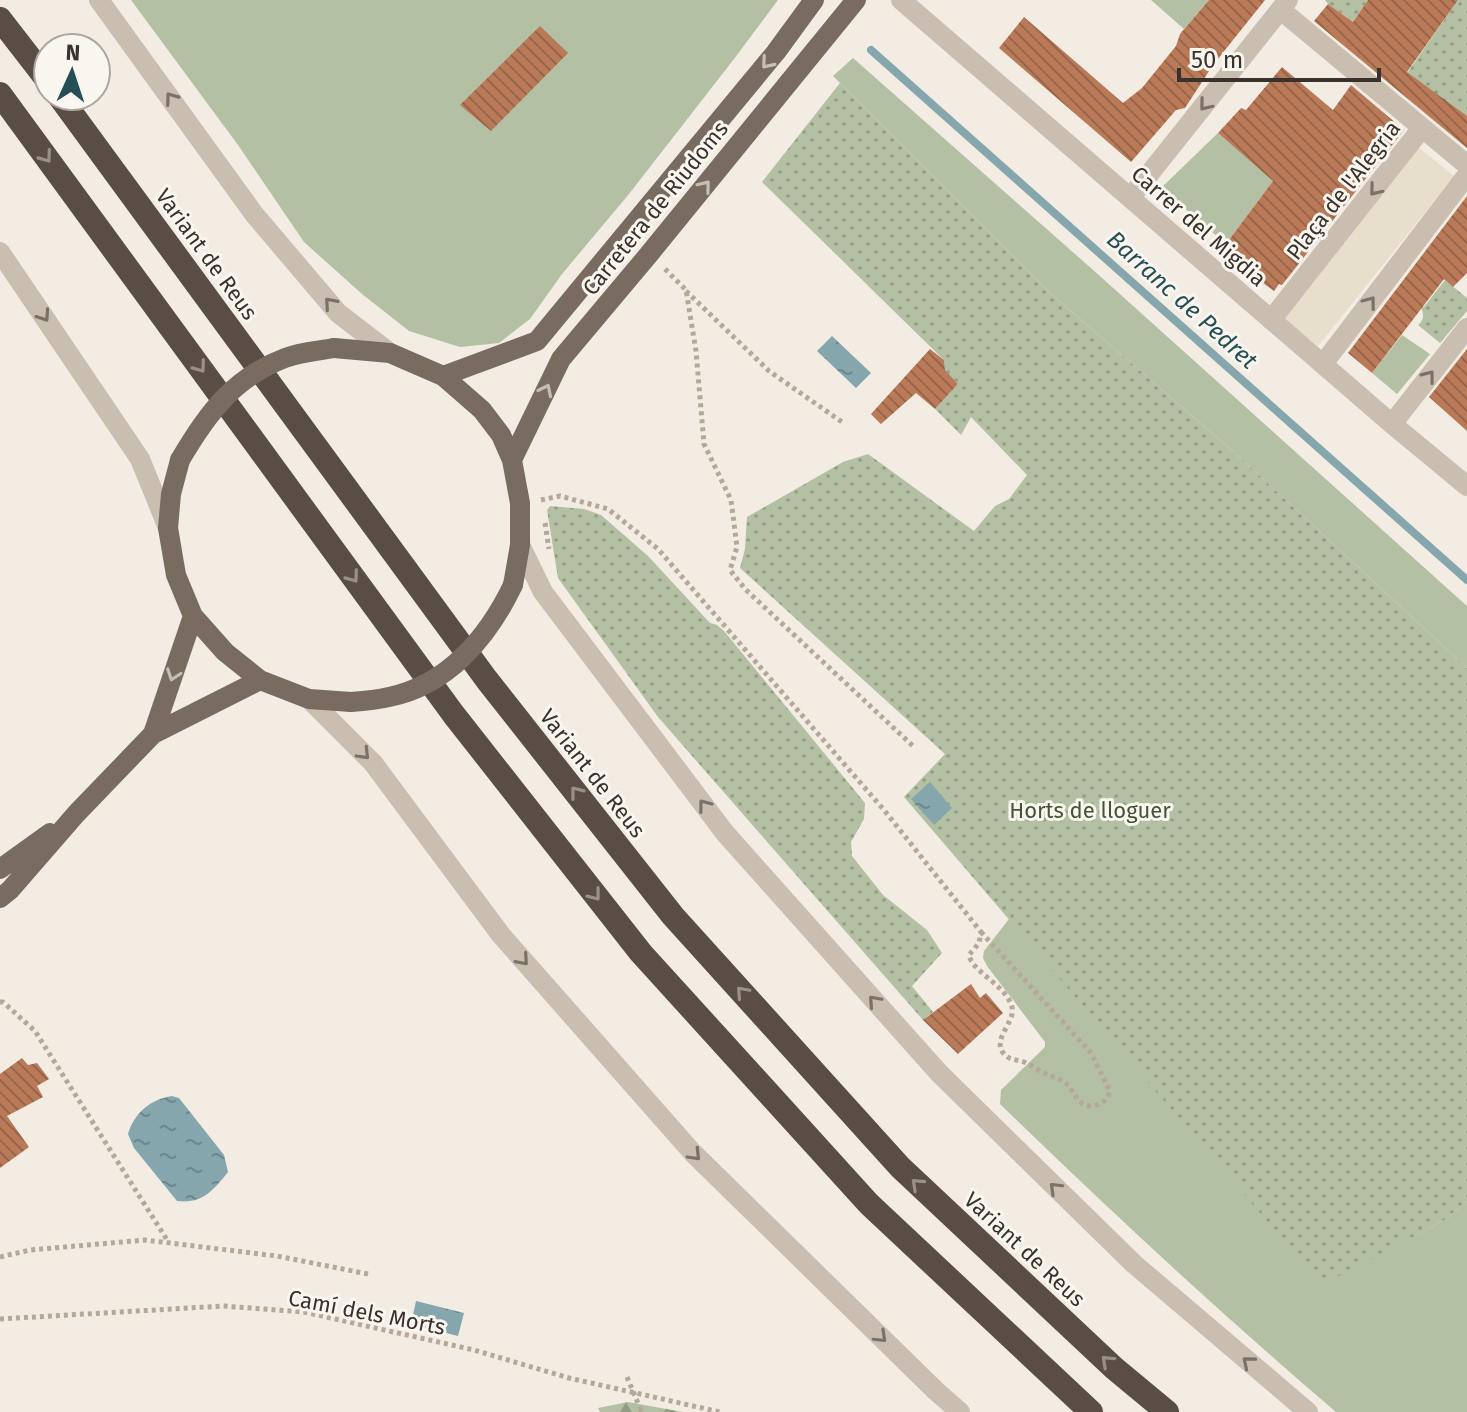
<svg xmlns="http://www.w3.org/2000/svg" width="1467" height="1412" viewBox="0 0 1467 1412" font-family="'Fira Sans',sans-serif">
  <defs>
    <pattern id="forest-firs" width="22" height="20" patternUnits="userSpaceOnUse" patternTransform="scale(2)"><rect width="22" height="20" fill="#b3c0a4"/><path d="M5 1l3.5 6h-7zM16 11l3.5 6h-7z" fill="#939d86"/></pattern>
    <pattern id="park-dots" width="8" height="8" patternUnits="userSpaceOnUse" patternTransform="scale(2)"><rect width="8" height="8" fill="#b3c0a4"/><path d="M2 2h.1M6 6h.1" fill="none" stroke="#939d86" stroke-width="1.8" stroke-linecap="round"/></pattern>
    <pattern id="water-ripples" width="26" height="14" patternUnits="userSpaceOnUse" patternTransform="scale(2)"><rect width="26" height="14" fill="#84a6ac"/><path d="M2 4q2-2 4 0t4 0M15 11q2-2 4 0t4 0" fill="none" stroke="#6d888c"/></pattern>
    <pattern id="building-back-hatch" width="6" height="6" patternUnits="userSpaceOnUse" patternTransform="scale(2)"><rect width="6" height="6" fill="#ba7a58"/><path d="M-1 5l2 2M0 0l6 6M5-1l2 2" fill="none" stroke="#986549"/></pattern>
  </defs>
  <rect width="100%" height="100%" fill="#f2ece3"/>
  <path fill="#b3c0a4" d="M131,0H778L734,59L629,194L562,274L530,319L499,343L460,347L409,331L362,294L304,242L238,145Z
    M1151,0H1209L1184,29Z
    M853,58L1092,269L1467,606V668L1235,453L1050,293L833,76Z
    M1218,133L1273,181L1226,244L1161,188Z
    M1402,335L1430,354L1397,394L1372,373Z
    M1009,919L1322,1284L1443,1221L1467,1201V1412H1336C1220,1313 1109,1210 1000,1104L1001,1090L1045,1047V1042L987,966L983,958L984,951Z"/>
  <path fill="url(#forest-firs)" d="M628,1402L683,1412H600L598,1408Z"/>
  <path fill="url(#park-dots)" d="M1325,0H1368L1353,22L1328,4Z
    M1458,0H1467V116L1403,79Z
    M840,83L1050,293L1235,453L1467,668V1201L1443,1221L1322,1285L904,797L945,754L740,568L745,549L747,517L843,462L868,454L974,531L995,506L1009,499L1027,475L971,417L961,435L935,409L958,384L945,370L944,360L762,182Z
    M1445,280L1467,298V311L1440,343L1418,325C1425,319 1424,313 1420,306L1424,307Z
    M550,506L584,509L601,515L648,556L710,623L717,625L724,631L865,803L864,819L851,842L852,856L883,895L927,930L942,953L912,986L933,1012L923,1020L658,717L558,578L547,510Z"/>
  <path fill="#e8decc" d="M1418,147L1454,176L1318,346L1280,316Z"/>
  <path fill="url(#water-ripples)" d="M832,336L871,373L856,388L817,351Z
    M930,782L952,808L934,825L911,799Z
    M172,1096L179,1098L224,1155L228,1172C213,1191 202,1204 177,1201L134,1148L128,1134C134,1113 151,1099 172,1096Z
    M416,1301L464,1313L458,1336L411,1324Z"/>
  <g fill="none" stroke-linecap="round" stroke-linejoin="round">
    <path stroke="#84a6ac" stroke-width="8" d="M871,50L1467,580"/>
  </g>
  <path fill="url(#building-back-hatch)" d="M1209,0H1265L1213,65L1185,108L1176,110L1131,162L999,48L1024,17L1123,103L1142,88L1176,46L1180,34Z
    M1368,0H1458L1407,72L1467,116V148L1314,21L1328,4L1353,22Z
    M540,26L568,53L491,131L460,105Z
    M1282,67L1333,110L1351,85L1404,130L1282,285L1279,284L1274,291L1252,275L1256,269L1226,244L1273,181L1218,133L1241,108L1246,110Z
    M1467,196V273L1453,287L1444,279L1372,373L1348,353Z
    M930,349L944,360L945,370L958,384L935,409L916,393L881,424L871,414Z
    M1467,349V431L1429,397Z
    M971,984L980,998L986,993L1003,1013L958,1054L923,1020Z
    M22,1058L28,1065L37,1063L49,1079L37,1086L43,1097L7,1116L29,1147L0,1168V1074Z"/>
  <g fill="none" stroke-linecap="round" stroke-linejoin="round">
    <path stroke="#b5a899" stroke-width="5" stroke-dasharray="4 4" stroke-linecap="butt" d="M665,269L686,290L696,351L704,444L731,500L737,547L730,570L745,589L913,746
      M686,291L769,371L842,422
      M541,500L560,496L608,509L658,549L884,810L981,932L979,943L969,955C972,972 1006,985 1012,1007C1016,1022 991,1039 1004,1054C1010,1061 1018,1059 1026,1063C1032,1065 1037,1070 1042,1072C1050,1076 1059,1078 1065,1083C1074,1089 1075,1102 1086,1105C1098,1108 1107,1101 1110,1091L1091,1053L981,932
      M545,523L549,549
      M0,1002H3L35,1031L169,1243
      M0,1257L30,1250L145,1240L277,1256L368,1274
      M0,1319L223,1306L304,1312L474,1350L569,1378L720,1412
      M640,1408L642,1412"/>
    <path stroke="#c9beaf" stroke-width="20" d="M99,0L254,214L338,313L390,353
      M901,0L1392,424L1467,486
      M1281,10L1467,165
      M1130,198L1288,0
      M0,252L140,459L168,528
      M1271,320L1422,128
      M1323,364L1467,175
      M1392,424L1467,328
      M520,545L543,592L725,833L939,1073L1134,1264L1308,1412
      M309,699L373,763L501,935L693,1153L936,1391L960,1412"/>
    <path stroke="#796b5f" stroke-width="20" d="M334,348L390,353L443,376L482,410L501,435L512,460L520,503V545L513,585
      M443,376L537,341L776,52L814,0
      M180,460L171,494L168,528L176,575L193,616L225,652L260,680L309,699L351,702
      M512,460L561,359L650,253L856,0
      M153,734L193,616
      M0,869L50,833
      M0,898L10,890L76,814L153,734L260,680"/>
    <path stroke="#594d45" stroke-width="24" d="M0,19L48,81
      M0,94L454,715L641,953L869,1204L1091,1412
      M59,96L487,680L673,916L900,1167L1114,1368L1167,1412"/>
    <path stroke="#b5a899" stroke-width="5" stroke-dasharray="4 4" stroke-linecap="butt" d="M627,1377L640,1408"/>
    <path stroke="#796b5f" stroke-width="20" d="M180,460C207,414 233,378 285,358C300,352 318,351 334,348
      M351,702C364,701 376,700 389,697C448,685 488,637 513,585"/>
  </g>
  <defs><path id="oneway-chevron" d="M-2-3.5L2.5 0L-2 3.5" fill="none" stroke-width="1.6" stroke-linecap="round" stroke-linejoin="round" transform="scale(2)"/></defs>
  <g stroke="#c6beb5">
    <use href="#oneway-chevron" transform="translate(767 63) rotate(130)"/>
    <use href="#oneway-chevron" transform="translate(705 186) rotate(-51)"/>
    <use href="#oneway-chevron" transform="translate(546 390) rotate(-64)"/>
    <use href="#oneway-chevron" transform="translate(173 675) rotate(109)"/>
  </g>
  <g stroke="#7a7167">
    <use href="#oneway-chevron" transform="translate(171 98) rotate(-126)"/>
    <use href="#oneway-chevron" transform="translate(1205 105) rotate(129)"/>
    <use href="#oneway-chevron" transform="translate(1375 190) rotate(129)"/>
    <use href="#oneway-chevron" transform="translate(1370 302) rotate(-53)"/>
    <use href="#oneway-chevron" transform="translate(330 303) rotate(-131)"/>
    <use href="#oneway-chevron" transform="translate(44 316) rotate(56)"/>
    <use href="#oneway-chevron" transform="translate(1429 376) rotate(-52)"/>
    <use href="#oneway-chevron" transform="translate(364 754) rotate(46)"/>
    <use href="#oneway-chevron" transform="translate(704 805) rotate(-127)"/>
    <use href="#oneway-chevron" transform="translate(523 960) rotate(49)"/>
    <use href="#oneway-chevron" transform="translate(874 1001) rotate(-132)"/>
    <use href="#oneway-chevron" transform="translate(695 1155) rotate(46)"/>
    <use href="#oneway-chevron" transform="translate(1055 1188) rotate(-136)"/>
    <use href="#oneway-chevron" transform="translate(881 1337) rotate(44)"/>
    <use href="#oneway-chevron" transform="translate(1248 1362) rotate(-140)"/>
  </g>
  <g stroke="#999189">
    <use href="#oneway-chevron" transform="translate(46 157) rotate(54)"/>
    <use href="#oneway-chevron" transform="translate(200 367) rotate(54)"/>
    <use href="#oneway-chevron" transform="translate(353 577) rotate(54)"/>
    <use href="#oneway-chevron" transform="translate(576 792) rotate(-128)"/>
    <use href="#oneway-chevron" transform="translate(595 895) rotate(52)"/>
    <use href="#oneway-chevron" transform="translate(742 992) rotate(-132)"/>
    <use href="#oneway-chevron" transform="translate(917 1184) rotate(-137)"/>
    <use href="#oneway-chevron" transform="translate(1107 1361) rotate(-137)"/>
  </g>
  <g text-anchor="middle" stroke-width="6" stroke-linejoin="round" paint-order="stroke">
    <g font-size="22" fill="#39322c" stroke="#f9f6ef">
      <text transform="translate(1343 190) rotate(-52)" y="8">Plaça de l'Alegria</text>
      <text transform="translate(655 208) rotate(-51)" y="8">Carretera de Riudoms</text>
      <text transform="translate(1199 226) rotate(41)" y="8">Carrer del Migdia</text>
      <text transform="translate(207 254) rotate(54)" y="8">Variant de Reus</text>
      <text transform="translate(593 773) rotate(52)" y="8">Variant de Reus</text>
      <text transform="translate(1025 1249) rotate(43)" y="8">Variant de Reus</text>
      <text transform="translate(367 1312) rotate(11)" y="8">Camí dels Morts</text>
    </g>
    <g font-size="22" fill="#455533" stroke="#f9f6ef">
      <text x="1090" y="818">Horts de lloguer</text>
    </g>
    <g font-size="24" font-style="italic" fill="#264e57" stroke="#f9f6ef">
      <text transform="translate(1182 300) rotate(42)" y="8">Barranc de Pedret</text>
    </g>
  </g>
  <g transform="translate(72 72) rotate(3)"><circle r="38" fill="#f9f6ef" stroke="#aca8a1" stroke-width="2"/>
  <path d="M0-6L14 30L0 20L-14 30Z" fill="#264e57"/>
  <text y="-12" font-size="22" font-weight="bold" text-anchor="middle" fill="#39322c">N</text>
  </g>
  <path d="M1179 68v12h200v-12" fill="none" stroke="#39322c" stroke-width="4"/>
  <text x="1191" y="68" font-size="24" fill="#39322c" stroke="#f9f6ef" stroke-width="6" paint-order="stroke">50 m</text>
</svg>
